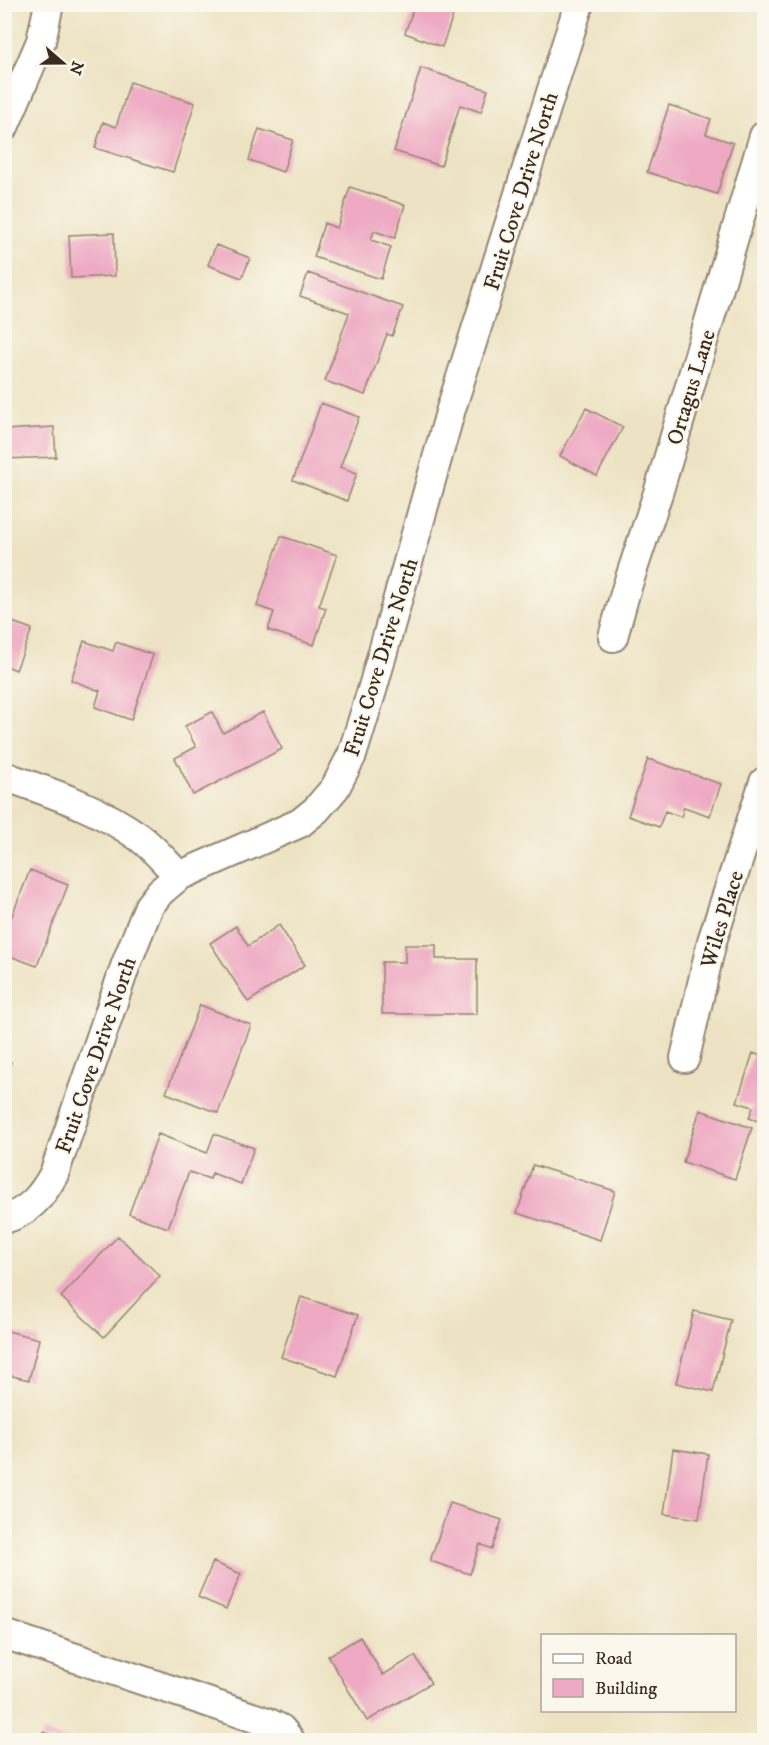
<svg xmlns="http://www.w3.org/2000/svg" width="769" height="1745" viewBox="0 0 769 1745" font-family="'IM FELL DW Pica',serif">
  <rect width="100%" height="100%" fill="#fbf7ec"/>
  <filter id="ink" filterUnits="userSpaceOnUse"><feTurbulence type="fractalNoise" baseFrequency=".0167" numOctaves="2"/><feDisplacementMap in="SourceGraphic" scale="12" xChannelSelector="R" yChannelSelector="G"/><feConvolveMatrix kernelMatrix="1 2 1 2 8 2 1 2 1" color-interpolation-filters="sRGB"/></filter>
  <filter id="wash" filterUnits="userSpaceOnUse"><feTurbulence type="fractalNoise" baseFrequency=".008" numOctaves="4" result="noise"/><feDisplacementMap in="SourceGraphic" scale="24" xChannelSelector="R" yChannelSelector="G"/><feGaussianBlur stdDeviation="1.35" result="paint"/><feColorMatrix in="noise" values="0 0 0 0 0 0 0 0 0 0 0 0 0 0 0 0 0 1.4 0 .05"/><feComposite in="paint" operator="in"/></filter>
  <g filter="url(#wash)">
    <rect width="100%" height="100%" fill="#ede3c4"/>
    <g id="blocks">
      <path fill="#eea9c3" d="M415,4H457L442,47L405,33Z
        M421,68L488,90L481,112L460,105L441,166L394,151Z
        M130,82L195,103L173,172L95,148L103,122L116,127Z
        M669,105L711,119L706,134L733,143L717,194L647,172Z
        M259,129L293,140L283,172L249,160Z
        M350,187L405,205L395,238L374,231L371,240L391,247L381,279L314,257L324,223L337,228Z
        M114,233L115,276L71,278L69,235Z
        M216,245L250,258L242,278L208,265Z
        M308,273L403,307L392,336L387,334L365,395L325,381L349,313L300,296Z
        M321,403L359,417L340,467L357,473L347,501L293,480Z
        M586,408L623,427L597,476L560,456Z
        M54,427L56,457L4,459V430Z
        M281,536L337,555L319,606L326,608L314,645L268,630L274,612L257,606Z
        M4,619L32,629L16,670L4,665Z
        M84,641L113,651L116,642L153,655L131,720L95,707L100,691L71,680Z
        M212,712L223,733L263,712L282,749L193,795L175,758L196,747L185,726Z
        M648,759L721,784L710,816L684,807L681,817L665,811L659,827L628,816Z
        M30,870L68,885L37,966L4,954V936Z
        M279,925L305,965L248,1002L210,943L236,926L248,946Z
        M405,945H436V959H477V1014H382V962H405Z
        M200,1005L251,1025L218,1113L166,1093Z
        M753,1053L764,1057V1123L749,1118L753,1107L737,1102Z
        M4,1060L11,1062L5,1079H4Z
        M700,1110L752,1128L735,1179L683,1162Z
        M158,1134L207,1153L214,1134L254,1148L241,1184L212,1173L210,1179L189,1172L168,1228L129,1214Z
        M533,1165L615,1191L600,1240L517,1213Z
        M118,1236L160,1276L104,1337L61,1297Z
        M301,1297L358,1315L337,1376L281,1357Z
        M694,1311L731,1320L713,1392L676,1383Z
        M4,1330L39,1339L29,1380L4,1374Z
        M673,1449L708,1454L699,1519L664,1514Z
        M450,1503L502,1520L492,1549L480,1544L470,1574L430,1561Z
        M213,1562L241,1574L226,1609L198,1597Z
        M360,1637L383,1675L415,1656L431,1683L367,1721L328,1656Z
        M43,1732L68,1740H40Z
        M618,1736L620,1740H606Z"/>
    </g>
  </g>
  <g filter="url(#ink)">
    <use href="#blocks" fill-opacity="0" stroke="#948671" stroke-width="1.5"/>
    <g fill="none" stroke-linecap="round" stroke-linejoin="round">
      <g stroke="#948671" stroke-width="32">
        <path id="minor" d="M4,127L41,41L49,4
          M613,637L626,590L659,490L764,136
          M4,776C52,793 98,808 139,837C154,848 166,863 179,876
          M685,1058L712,941L764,782
          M4,1219C29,1212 42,1196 54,1174L126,964L149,906L160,892L179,876L300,823L316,810L335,788L352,755L373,687L451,409L579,4
          M4,1634L267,1722L281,1729L290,1740"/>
      </g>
      <use href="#minor" stroke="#fff" stroke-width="28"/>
    </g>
  </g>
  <g text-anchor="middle" stroke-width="4.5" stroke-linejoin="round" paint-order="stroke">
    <g font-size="22" fill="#3b2a1e" stroke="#fbf7ec">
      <text transform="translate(520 191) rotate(-73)" y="8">Fruit Cove Drive North</text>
      <text transform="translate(690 387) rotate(-73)" y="8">Ortagus Lane</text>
      <text transform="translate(380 657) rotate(-73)" y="8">Fruit Cove Drive North</text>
      <text transform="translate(721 919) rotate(-73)" y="8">Wiles Place</text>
      <text transform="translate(95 1055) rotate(-71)" y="8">Fruit Cove Drive North</text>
    </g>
  </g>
  <rect width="769" height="1745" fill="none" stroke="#fbf7ec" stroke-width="24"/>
  <rect x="541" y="1634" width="195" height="78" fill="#fbf7ec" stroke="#aea59a" stroke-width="1.5"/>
  <rect x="553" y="1654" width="30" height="9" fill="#ffffff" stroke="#aea59a" stroke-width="1.5"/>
  <text x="595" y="1664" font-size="18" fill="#3b2a1e">Road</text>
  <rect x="553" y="1679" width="30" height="18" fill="#eea9c3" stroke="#aea59a" stroke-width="1.5"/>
  <text x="595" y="1694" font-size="18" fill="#3b2a1e">Building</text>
  <g transform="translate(63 63) rotate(110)" stroke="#fbf7ec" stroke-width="4.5" paint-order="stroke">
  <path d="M0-4.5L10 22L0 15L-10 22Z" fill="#3b2a1e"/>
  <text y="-9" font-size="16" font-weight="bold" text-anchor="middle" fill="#3b2a1e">N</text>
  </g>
</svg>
